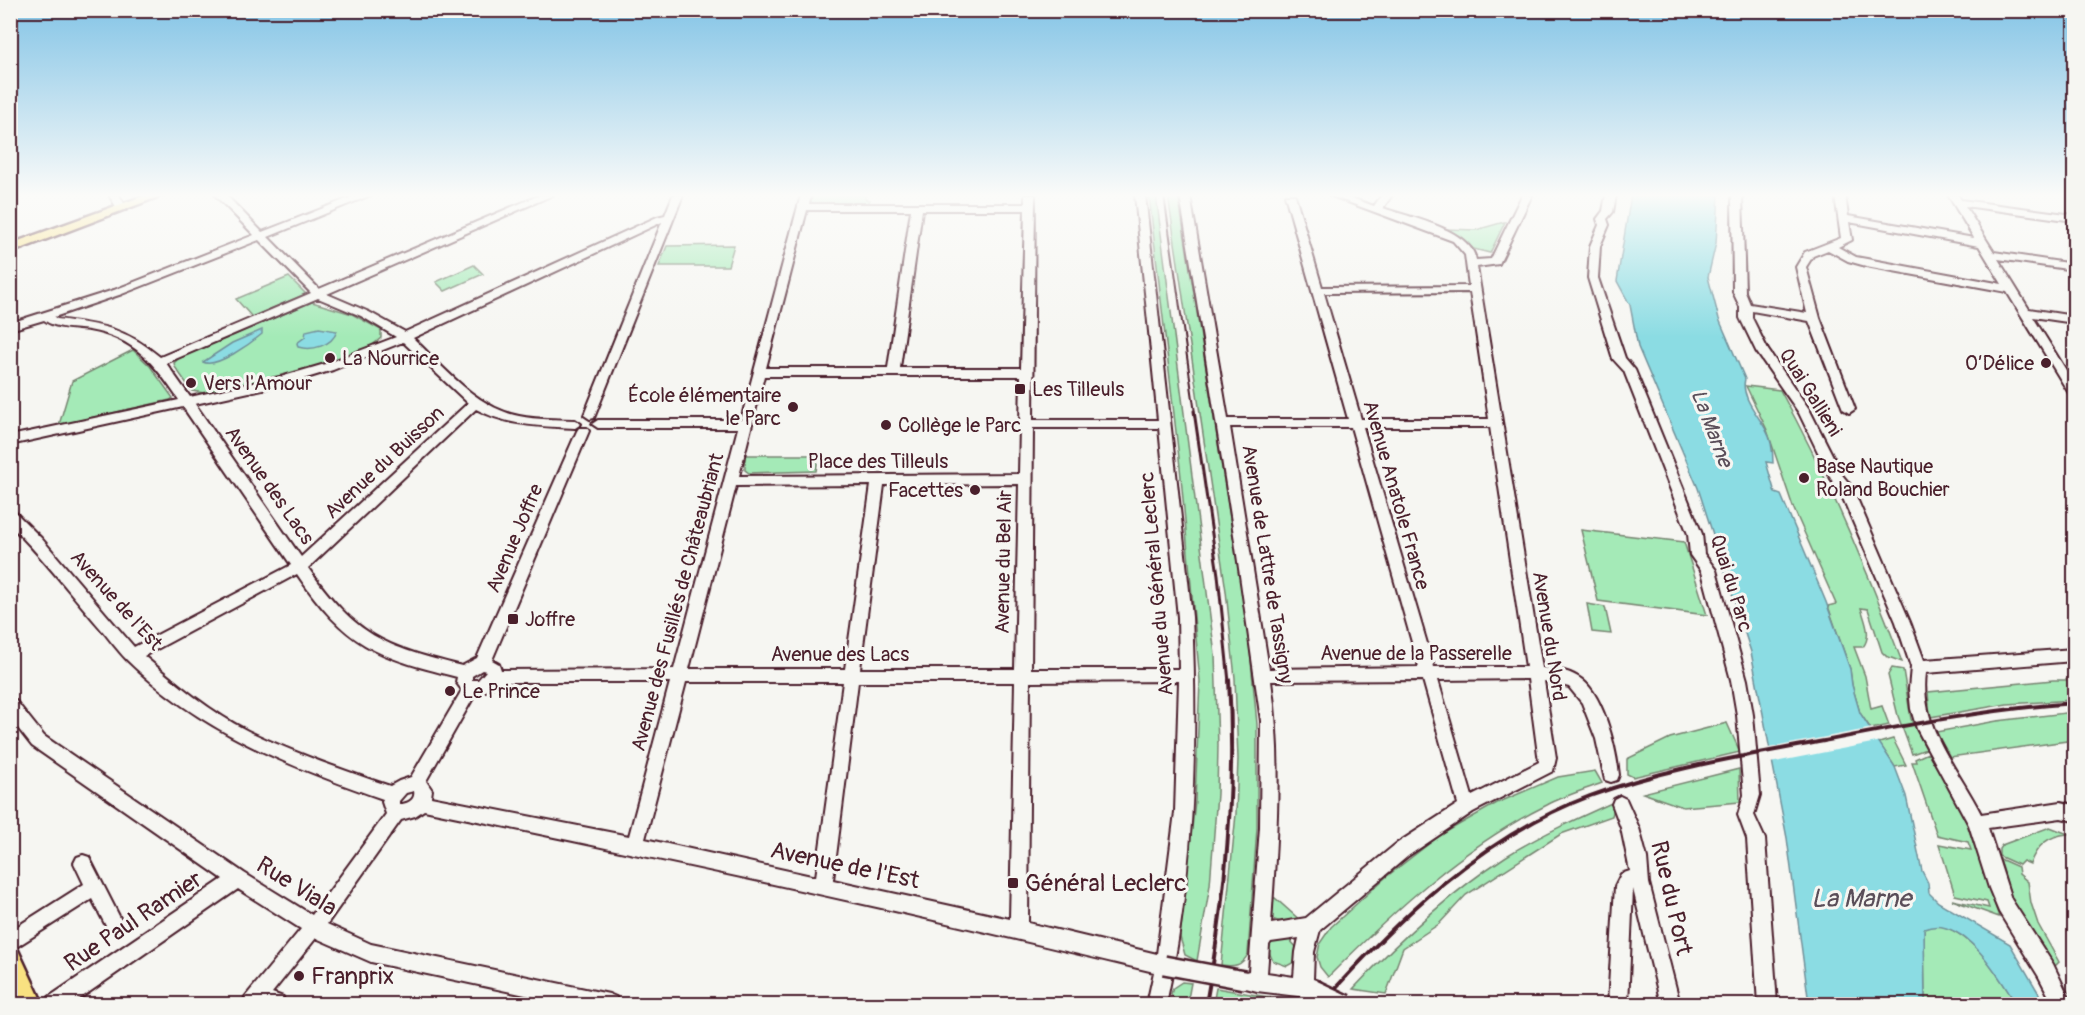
<svg xmlns="http://www.w3.org/2000/svg" width="2085" height="1015" viewBox="0 0 2085 1015" font-family="Pangolin,sans-serif">
  <rect width="100%" height="100%" fill="#f6f6f2"/>
  <filter id="ink" filterUnits="userSpaceOnUse"><feTurbulence type="fractalNoise" baseFrequency=".0167" numOctaves="2"/><feDisplacementMap in="SourceGraphic" scale="12" xChannelSelector="R" yChannelSelector="G"/><feConvolveMatrix kernelMatrix="1 2 1 2 8 2 1 2 1" color-interpolation-filters="sRGB"/></filter>
  <g filter="url(#ink)">
    <path fill="#a4eab7" stroke="#778471" stroke-width="1.5" d="M809,195H865V199L870,200L867,205H815L808,200Z
      M1149,195H1156L1215,655L1218,745L1217,794L1210,885L1197,961L1185,955L1180,937L1195,801L1200,681L1180,467Z
      M1168,195H1178L1248,630L1257,724V828L1248,954C1242,966 1234,967 1221,965L1236,814L1238,759L1235,678L1226,591Z
      M1504,222H1505L1490,253L1474,249L1449,229L1476,230Z
      M734,245L728,266H659L667,246Z
      M474,265L483,274L445,291L436,282Z
      M289,277L305,293L303,295L252,317L236,299Z
      M312,302L352,314L381,330V338C351,367 247,386 204,393L192,391L175,367L174,363L179,358Z
      M133,350L150,366L173,398L170,400L59,425L72,381Z
      M1746,386L1780,390C1828,477 1867,569 1902,662L1886,656L1882,652L1868,609L1861,608C1865,622 1872,635 1863,647H1854L1865,676L1871,709L1882,706L1889,725L1871,729L1860,713L1852,685L1850,669L1828,606L1836,604L1793,507L1767,430Z
      M745,455H815L818,458L816,471L749,473L745,470Z
      M1581,530L1684,542L1707,615L1598,601Z
      M1587,604L1605,607L1611,634L1592,632Z
      M1892,668L1903,670L1911,719L1926,749L1912,754L1898,716L1888,675Z
      M2053,680H2074V700L2007,704L1930,717L1928,692Z
      M2074,712V740L1950,757L1936,732L1997,721Z
      M1727,723L1740,752L1633,777L1627,774V759L1670,738Z
      M1893,739L1906,765L1895,767L1879,743Z
      M1928,753L1961,807L1999,917L1952,900L1989,908L1987,902L1955,895L1939,844L1971,850L1968,842L1937,835L1912,762H1916L1915,759Z
      M1739,769L1740,802L1683,807L1643,793Z
      M1595,771L1602,783C1584,790 1564,796 1547,805C1462,847 1394,911 1328,977L1320,967L1317,957L1320,943L1331,927L1386,877L1439,836L1497,803L1558,777Z
      M1616,801L1612,816L1561,834L1466,895L1439,924L1403,948L1386,994L1353,989C1399,940 1448,894 1505,857C1540,835 1578,818 1616,801Z
      M2050,827L2068,834C2048,836 2037,845 2030,864L2023,861L2019,865L1999,856V849L2002,845Z
      M2000,859L2018,867L2019,874L2028,882L2031,903L2038,924L2059,962L2054,967L2059,974L2014,907Z
      M1269,897L1275,898L1302,922L1292,926L1269,918Z
      M1934,924C1973,931 1997,973 2016,1004H1925L1924,929Z
      M1288,938L1298,949L1296,961L1287,966L1273,961L1268,950L1272,939Z
      M1182,982L1191,983L1187,1004H1177L1171,994L1173,988Z
      M1216,988L1307,1004H1213Z"/>
    <path fill="#8bdce3" stroke="#719099" stroke-width="1.5" d="M1631,195H1719L1716,243L1708,277L1719,319L1745,379C1740,397 1759,416 1766,430C1772,440 1773,452 1773,463L1766,462L1775,493L1781,495L1826,602L1850,669L1852,685L1860,713L1895,767L1906,796L1922,871L1928,883L1929,893L1938,902L2010,944L2045,1004H2016C1999,976 1962,913 1924,929L1925,1004H1809L1787,838L1751,652L1698,488L1638,347L1630,305L1617,281Z
      M319,328L337,331C332,346 312,351 298,347L297,343L305,337L306,331Z
      M262,330V334C251,343 216,369 203,362L232,343Z"/>
    <path fill="#f6f6f2" d="M1873,728L1882,741L1770,763L1768,748Z"/>
    <g fill="none" stroke-linecap="round" stroke-linejoin="round">
      <g stroke="#4a1f2b" stroke-width="4">
        <path id="minor" d="M109,195H119L127,208L126,210H118Z
          M215,195H226L262,232L357,195H371L268,237L319,289L540,195H553L327,294L369,312L405,332L657,217L665,215L673,195H683L594,418L590,419L584,415L662,222L413,338C444,367 475,407 519,416C537,420 557,419 575,420L581,424L575,428C540,426 508,426 476,409L308,568C357,637 383,646 462,666L477,658L577,431L579,428H587L589,431L492,660L499,664L501,670L674,669L738,428H598L592,424L598,420H741L801,195H811L809,204H1025V195H1035L1033,420H1158L1135,195H1145L1192,617C1198,746 1194,877 1166,1004H1147L1154,972C912,913 668,860 424,810L415,816L401,820L327,924L371,944L609,994L616,997L618,1004H567L371,962L316,938L272,993L283,997L285,1004H243L245,997L301,929L238,889L72,1004H47L49,997L223,879L32,746L10,718V699L16,701L44,736L244,873L312,915L386,814L382,802L383,799C288,766 201,732 127,660C116,649 106,634 95,622C67,589 41,555 10,525V511L15,512L42,539L134,647L291,565L183,407L10,445V436L179,400C154,363 135,338 89,330C74,328 56,329 44,320L10,330V323L114,290L254,235ZM807,210H911L888,368H766ZM922,210H1025L1021,368H900ZM259,240L311,293L160,357C124,327 102,325 57,319L54,317L122,294ZM318,298L361,316L396,337L325,364L284,376L190,397L166,363ZM403,342L468,403L301,557L195,404L290,383L333,370ZM764,376H1021L1019,474L739,476ZM1033,428H1159L1178,617L1179,669H1031ZM1019,484L1015,669H860L884,485ZM871,485L845,669H689L736,486ZM297,574C347,647 375,656 457,677L456,682L462,690L411,777L399,781L390,786C342,770 294,753 248,731C210,712 176,683 144,656ZM482,670L486,671L478,680H472V676ZM1179,681L1175,812L1157,954L1028,923L1030,682ZM497,682H670L629,836L431,797L432,790L426,781L476,693L489,690ZM686,682H843L816,877L645,839ZM858,682H1015L1010,919L833,880ZM414,791C416,800 407,804 399,804V801L406,793Z
          M1180,195H1190L1228,419H1348L1285,195H1295L1322,287L1469,286L1465,255L1453,241L1329,195H1343L1374,206L1382,195H1392L1383,208C1408,217 1471,229 1476,260L1491,259L1522,195H1532L1499,264L1477,267L1542,668C1554,669 1567,670 1578,677C1603,691 1616,748 1619,775L1617,780L1611,782L1605,780L1596,739L1582,703L1569,687L1544,681L1556,758L1553,771L1473,812L1408,856L1320,930L1314,952L1313,979L1321,982L1323,989L1321,996L1314,998L1257,991L1242,987L1240,980L1242,973L1249,971L1260,827L1261,721L1235,541ZM1470,292L1489,419H1361L1324,293ZM1230,427H1351L1419,667L1269,669ZM1363,427H1490L1526,667H1434ZM1528,679L1539,762L1472,796L1438,680ZM1423,680L1458,804L1396,844L1306,918L1271,924C1276,843 1283,762 1271,681ZM1299,938L1296,952L1294,977L1267,973L1269,945L1271,942Z
          M1606,195H1616L1613,212L1607,219L1609,225L1600,246L1598,278L1625,358L1635,370L1702,534L1704,554L1716,570L1747,680L1753,715L1760,795L1754,815L1765,839L1777,1004H1758L1747,839L1738,815L1744,795L1737,715L1731,680L1702,572L1690,555L1688,534L1624,371L1613,359L1588,278L1590,246L1599,225L1597,219L1603,211Z
          M1732,195H1742L1745,292L1750,304L1807,313L1796,267L1805,252L1841,238L1835,195H1845L1848,216L1974,238L1948,195H1958L1961,200L2074,215V221L1965,206L1994,252L2074,264V270L1998,259L2029,309L2074,316V323L2033,317L2074,383V396L2070,395L2007,292L1866,266L1848,261L1828,250L1813,256L1806,267L1820,318L1855,409L1849,413L1843,409L1809,321L1752,311V318L1768,350L1809,409L1843,476L1852,487L1910,622L1924,660L2074,649V661L1926,673C1919,728 1958,768 1981,814L2061,802L2074,805V821L2061,818L1988,828L2011,899L2053,964L2072,1004H2053L2039,977L1999,912L1989,888L1969,825L1917,729L1911,709L1909,689L1911,667L1896,622L1839,489L1831,479L1799,413L1756,351L1740,318V307L1733,292ZM1849,222L1979,246L2002,284L1856,257L1838,247L1852,240Z
          M1620,796L1626,799L1639,828L1647,858L1649,883L1680,1004H1661L1633,889L1628,1004H1608L1615,886L1621,874L1630,871L1621,828L1612,804L1614,799Z
          M83,855L89,857L119,916L122,922L119,928L113,931L107,928L92,899L10,951V931L84,884L74,863L77,857Z"/>
      </g>
      <g stroke="#4a1f2b" stroke-width="5">
        <path id="major" d="M146,195H163L10,253V244Z
          M10,947L18,950L43,1004H20L10,984Z"/>
      </g>
      <use href="#minor" fill="#f6f6f2" fill-rule="evenodd"/>
      <use href="#major" fill="#f9e181" fill-rule="evenodd"/>
      <path stroke="#4a1f2b" stroke-width="2" d="M1164,195L1195,413"/>
      <path stroke="#4a1f2b" stroke-width="3" d="M1194,411L1218,575L1229,682"/>
      <path stroke="#4a1f2b" stroke-width="4" d="M1206,1004C1226,897 1236,790 1229,680
        M1321,1004C1397,919 1481,837 1590,796C1665,768 1745,756 1824,741C1907,725 1989,709 2074,703"/>
      <g stroke="#4a1f2b" stroke-width="22" stroke-linecap="butt">
        <path id="minor-bridge" d="M1164,965L1244,980
          M1314,989L1346,1004"/>
      </g>
      <use href="#minor-bridge" stroke="#f6f6f2" stroke-width="17"/>
    </g>
  </g>
  <linearGradient id="sky" x2="0" y2="1"><stop stop-color="#83c4e6"/><stop offset="0.58" stop-color="#fbfbf9"/><stop offset="1" stop-color="#fbfbf9" stop-opacity="0"/></linearGradient>
  <rect width="2085" height="337" fill="url(#sky)"/>
  <g fill="#4a1f2b" stroke="#f6f6f2" stroke-width="2">
    <circle cx="330" cy="358" r="6"/>
    <circle cx="2046" cy="363" r="6"/>
    <circle cx="191" cy="383" r="6"/>
    <rect x="1014" y="383" width="12" height="12" rx="3"/>
    <circle cx="793" cy="407" r="6"/>
    <circle cx="886" cy="425" r="6"/>
    <circle cx="1804" cy="478" r="6"/>
    <circle cx="975" cy="490" r="6"/>
    <rect x="507" y="613" width="12" height="12" rx="3"/>
    <circle cx="450" cy="691" r="6"/>
    <rect x="1007" y="877" width="12" height="12" rx="3"/>
    <circle cx="299" cy="976" r="6"/>
  </g>
  <g text-anchor="middle" stroke-width="6" stroke-linejoin="round" paint-order="stroke">
    <g font-size="20" fill="#4a1f2b" stroke="#f6f6f2" text-anchor="start">
      <text x="342" y="365">La Nourrice</text>
      <text x="2034" y="370" text-anchor="end">O’Délice</text>
      <text x="203" y="390">Vers l'Amour</text>
      <text x="1032" y="396">Les Tilleuls</text>
      <text x="781" y="402" text-anchor="end">École élémentaire<tspan x="781" dy="23">le Parc</tspan></text>
      <text x="898" y="432">Collège le Parc</text>
      <text x="1816" y="473">Base Nautique<tspan x="1816" dy="23">Roland Bouchier</tspan></text>
      <text x="963" y="497" text-anchor="end">Facettes</text>
      <text x="525" y="626">Joffre</text>
      <text x="462" y="698">Le Prince</text>
    </g>
    <g font-size="20" fill="#4a1f2b" stroke="#f6f6f2">
      <text transform="translate(1811 392) rotate(58)" y="7">Quai Gallieni</text>
      <text x="878" y="468">Place des Tilleuls</text>
      <text transform="translate(384 462) rotate(-43)" y="7">Avenue du Buisson</text>
      <text transform="translate(270 485) rotate(55)" y="7">Avenue des Lacs</text>
      <text transform="translate(1397 495) rotate(74)" y="7">Avenue Anatole France</text>
      <text transform="translate(514 538) rotate(-67)" y="7">Avenue Joffre</text>
      <text transform="translate(1003 562) rotate(-89)" y="7">Avenue du Bel Air</text>
      <text transform="translate(1268 564) rotate(81)" y="7">Avenue de Lattre de Tassigny</text>
      <text transform="translate(1732 583) rotate(73)" y="7">Quai du Parc</text>
      <text transform="translate(1156 584) rotate(-95)" y="7">Avenue du Général Leclerc</text>
      <text transform="translate(117 600) rotate(48)" y="7">Avenue de l'Est</text>
      <text transform="translate(677 602) rotate(-75)" y="7">Avenue des Fusillés de Châteaubriant</text>
      <text transform="translate(1550 636) rotate(81)" y="7">Avenue du Nord</text>
      <text x="1416" y="660">Avenue de la Passerelle</text>
      <text x="840" y="661">Avenue des Lacs</text>
    </g>
    <g font-size="21" font-style="italic" fill="#5a4e59" stroke="#f6f6f2">
      <text transform="translate(1712 428) rotate(69)" y="7">La Marne</text>
    </g>
    <g font-size="24" fill="#4a1f2b" stroke="#f6f6f2">
      <text transform="translate(845 865) rotate(12)" y="8">Avenue de l'Est</text>
      <text transform="translate(297 886) rotate(32)" y="8">Rue Viala</text>
      <text transform="translate(1672 898) rotate(77)" y="8">Rue du Port</text>
      <text transform="translate(133 921) rotate(-34)" y="8">Rue Paul Ramier</text>
    </g>
    <g font-size="24" fill="#4a1f2b" stroke="#f6f6f2" text-anchor="start">
      <text x="1025" y="891">Général Leclerc</text>
      <text x="311" y="984">Franprix</text>
    </g>
    <g font-size="26" font-style="italic" fill="#5a4e59" stroke="#f6f6f2">
      <text x="1861" y="907">La Marne</text>
    </g>
  </g>
  <rect width="2085" height="1015" fill="none" stroke="#f6f6f2" stroke-width="36"/>
  <rect x="18" y="18" width="2049" height="979" fill="none" stroke="#4a1f2b" stroke-width="2" filter="url(#ink)"/>
</svg>
